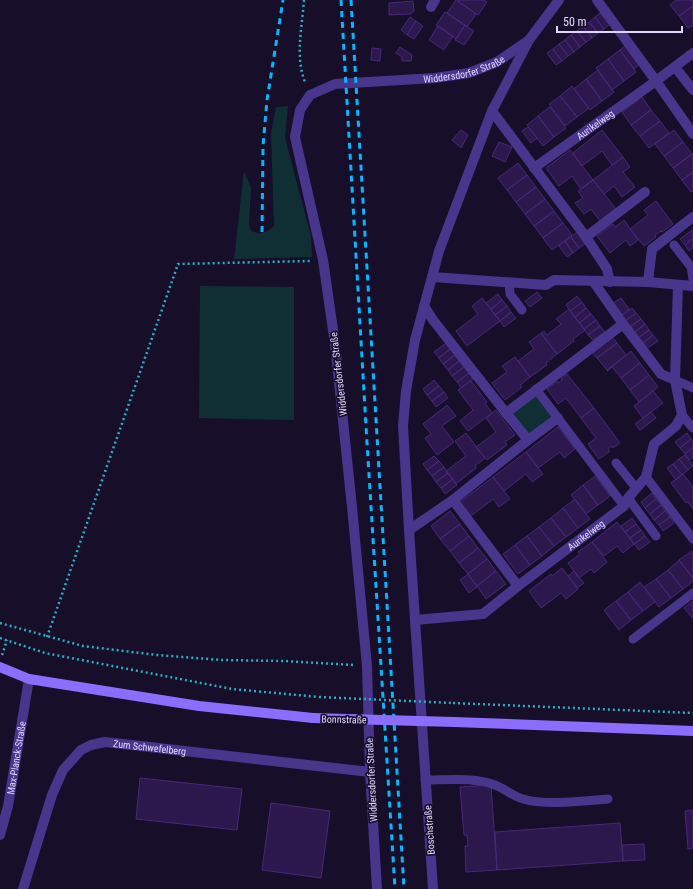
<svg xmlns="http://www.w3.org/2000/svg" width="693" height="889" viewBox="0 0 693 889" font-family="'Roboto Condensed',sans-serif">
  <rect width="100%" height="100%" fill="#170e29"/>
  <path fill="#102f34" d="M288,106L285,138L311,236L312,257L234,259L244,171L251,188L249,225L251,231C261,235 266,233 274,226L271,133L276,107Z
    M200,286L294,287V420L199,418Z
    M536,394L554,417L529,437L510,414Z"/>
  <path fill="#2c184c" stroke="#47287a" d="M456,0L476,14L467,27L447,13Z
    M459,0H484L487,2L478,15L458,1Z
    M676,0H693V6L679,16L670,5Z
    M413,1L414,11L411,14L389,15V3Z
    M693,6V25L688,28L679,16Z
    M445,12L465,25L456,39L436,25Z
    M600,13L610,24L604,29L595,17Z
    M410,17L416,21L407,35L401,30Z
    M595,17L604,29L598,33L589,22Z
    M416,21L423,26L414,39L407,35Z
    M589,22L598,33L592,38L583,26Z
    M465,25L474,31L464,45L455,40Z
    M438,26L453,36L444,50L429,40Z
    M583,26L592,38L586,42L577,31Z
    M577,31L586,42L580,47L571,35Z
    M571,35L580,47L574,52L565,40Z
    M565,40L574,52L568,56L559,44Z
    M559,44L568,56L562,61L553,49Z
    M626,45L640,64L634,69L620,50Z
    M400,47L412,55L411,61H402V57L396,53Z
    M372,48L381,49L380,61L371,60Z
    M553,49L562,61L556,65L547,53Z
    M620,50L636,72L624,81L608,59Z
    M608,59L624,81L612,90L596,68Z
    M598,70L614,92L602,101L586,79Z
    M586,79L602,101L590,110L574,89Z
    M572,86L589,108L577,117L560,96Z
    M560,96L577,117L565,126L549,104Z
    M642,97L651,110L631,125L622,112Z
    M550,107L566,128L554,137L538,116Z
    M651,110L660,121L640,136L631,125Z
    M538,116L554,137L543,146L527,125Z
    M660,121L669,133L649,148L640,136Z
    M528,127L537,138L531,143L522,131Z
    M461,130L468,135L461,148L452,140Z
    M602,130L623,157L612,165L602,151L582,166L573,153Z
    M674,130L683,142L664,156L655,144Z
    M499,142L512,147L505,162L492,156Z
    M683,142L692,154L673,168L664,156Z
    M570,150L593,180L581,189L572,176L559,186L546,168Z
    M692,154L693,155V172L682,180L673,168Z
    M623,157L630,167L623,172L635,187L622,197L614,186L604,194L593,180Z
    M518,163L527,175L507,190L498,178Z
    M693,172V191L691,192L682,180Z
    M527,175L536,187L516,202L507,190Z
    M593,180L616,209L600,221L591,209L584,214L575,203L583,198L578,191Z
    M536,187L545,199L525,214L516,202Z
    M545,199L554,211L534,226L525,214Z
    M656,201L673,224L662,232L661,231L655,235L656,237L644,246L630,229L648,215L644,210Z
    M554,211L563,223L543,238L534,226Z
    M624,220L638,240L630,246L626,240L610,253L597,236L613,224L615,227Z
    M563,223L572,235L552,250L543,238Z
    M692,230L693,238L685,245L680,239Z
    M577,232L585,244L579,248L571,237Z
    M571,237L579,248L573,253L565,241Z
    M693,238V248L689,251L685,245Z
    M565,241L573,253L567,257L559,246Z
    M537,292L542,298L530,307L525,301Z
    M498,294L502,300L491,309L486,303Z
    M577,296L582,302L570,311L566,305Z
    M482,298L500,321L467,346L456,331L478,314L472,306Z
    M621,298L629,309L621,316L612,304Z
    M502,300L507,306L495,315L491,309Z
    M582,302L586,308L575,317L570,311Z
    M507,306L511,312L500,321L495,315Z
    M586,308L591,314L579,323L575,317Z
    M632,308L636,313L625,321L621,316Z
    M569,309L585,330L573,339L574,341L557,354L541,333L544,331L547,335L561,324L556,319Z
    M511,312L516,318L504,327L500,321Z
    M636,313L641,319L630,327L625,321Z
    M591,314L596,320L584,329L579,323Z
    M641,319L645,324L634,333L630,327Z
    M596,320L600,326L588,335L584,329Z
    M645,324L649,330L638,338L634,333Z
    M600,326L605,332L593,340L588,335Z
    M649,330L653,335L642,344L638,338Z
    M541,333L557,354L546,363L547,365L530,377L518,361L534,349L529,342Z
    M653,335L658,341L646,349L642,344Z
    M612,337L617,343L597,358L592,352Z
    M446,343L450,349L439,358L434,352Z
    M617,343L626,355L607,370L597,358Z
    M450,349L455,355L443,364L439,358Z
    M631,351L640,363L621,378L612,367L607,371Z
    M455,355L459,361L448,370L443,364Z
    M515,357L530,377L520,385L522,387L505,400L492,383L507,372L502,366Z
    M459,361L464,367L452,376L448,370Z
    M640,363L649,375L630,390L621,378Z
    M464,367L469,373L457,382L452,376Z
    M469,373L473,379L461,388L457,382Z
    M567,374L594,408L581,418L566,398L558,404L547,389L557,381L558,383L562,380L561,378Z
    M649,375L658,387L639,402L630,390Z
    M434,380L439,386L427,395L423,389Z
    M471,381L487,402L485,403L492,413L468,431L460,421L473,410L458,390Z
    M439,386L444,392L432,401L427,395Z
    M653,391L663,403L643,418L634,406Z
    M444,392L448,398L436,407L432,401Z
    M447,405L456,416L442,426L454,442L437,455L425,438L431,434L423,424Z
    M594,408L620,443L613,448L612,446L608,449L610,451L599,459L588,444L596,438L581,418Z
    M496,410L515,435L505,442L507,445L487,460L476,447L496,432L486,418Z
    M651,412L656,418L640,430L635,424Z
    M558,427L575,449L564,458L560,452L538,468L526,452Z
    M466,433L485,458L475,466L476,468L456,484L446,471L466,456L455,441Z
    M687,433L691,439L680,448L675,442Z
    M691,439L693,442V447L685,454L680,448Z
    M693,447V457L689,460L685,454Z
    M526,452L543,474L532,482L526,474L504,491L493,477Z
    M685,455L693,465L688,470L679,459Z
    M434,456L439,461L427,470L423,464Z
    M679,459L688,470L682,475L673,464Z
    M439,461L444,467L432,476L427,470Z
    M673,464L682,475L676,480L667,468Z
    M444,467L448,473L436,482L432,476Z
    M448,473L453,479L441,488L436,482Z
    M683,474L693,487V509L688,502L686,503L671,483Z
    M595,476L610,496L598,505L583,485Z
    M493,477L510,499L499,507L493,499L471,516L460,502Z
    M453,479L457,485L445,494L441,488Z
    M583,485L598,505L586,514L571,495Z
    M652,493L656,499L645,508L641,502Z
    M575,499L590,519L578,528L563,508Z
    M656,499L661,505L650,514L645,508Z
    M661,505L665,511L654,520L650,514Z
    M563,508L578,528L566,537L551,518Z
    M450,511L460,524L440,539L431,526Z
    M665,511L670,517L659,525L654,520Z
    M670,517L674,523L663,531L659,525Z
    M551,518L566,537L554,546L539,527Z
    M632,518L636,524L625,532L621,526Z
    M617,522L634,544L623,553L617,546L604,556L592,542Z
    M460,524L469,536L450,551L440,539Z
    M636,524L641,530L630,538L625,532Z
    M539,527L554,546L542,556L527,536Z
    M641,530L645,536L634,544L630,538Z
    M469,536L478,548L459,563L450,551Z
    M527,536L542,556L530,565L515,545Z
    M645,536L650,542L639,550L634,544Z
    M592,542L607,562L594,573L591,569L579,578L568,563L580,554L578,552Z
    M515,545L530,565L518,574L503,554Z
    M478,548L487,559L468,574L459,563Z
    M692,551L693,553V578L679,560Z
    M487,559L496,571L477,586L468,574Z
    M679,560L693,578V581L683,589L668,570Z
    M562,568L578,589L566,599L561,593L541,608L529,591L551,574L552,576Z
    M668,570L683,589L671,598L656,579Z
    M496,571L506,584L486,599L477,586Z
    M574,571L584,583L577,588L568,576Z
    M468,574L477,587L469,593L460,580Z
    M656,579L671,598L659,607L644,587Z
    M640,582L655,602L643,611L628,592Z
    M628,592L643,611L631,620L616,601Z
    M616,601L631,620L619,630L604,610Z
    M693,601V619L684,608Z
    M140,778L242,789L237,830L136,819Z
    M491,785L497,870L466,872L465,846H468L467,835H464L460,787Z
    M271,803L330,811L321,878L262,870Z
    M693,810V848L688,849L685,811Z
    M620,823L623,861L497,870L495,832Z
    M644,844L645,860L623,861L622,845Z"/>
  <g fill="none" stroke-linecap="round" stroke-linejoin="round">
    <path stroke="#25b1c4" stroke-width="2.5" stroke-dasharray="2 3" stroke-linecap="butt" d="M304,0C302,27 295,57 305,82
      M0,623L83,646L157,655L221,660L284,661L354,665
      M47,637L178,264L310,261
      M0,638L45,653L232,689L319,697
      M2,655L7,640
      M453,703L693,713"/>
    <path stroke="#48358c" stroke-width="9" d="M674,245L691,267L693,279
      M509,282L510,294L522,310
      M675,380L693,388
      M536,389L624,506
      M682,415L693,428
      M616,463L636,488
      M646,477L693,539
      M628,498L656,536
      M633,639L693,593
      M425,780C448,780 474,777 495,785C505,789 513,796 523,799C546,806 583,801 608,799"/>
    <g stroke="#48358c" stroke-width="10">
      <path d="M431,7L435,0"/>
      <path d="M693,53L656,81L693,134"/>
      <path d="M675,67L693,90"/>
      <path d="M492,111L586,237L607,269L610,282"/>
      <path id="s1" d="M534,168L656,81L597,0"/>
      <path d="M586,237L645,192"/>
      <path d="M432,277L546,285L554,280L648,282L693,286"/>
      <path d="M593,281L623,324L661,374L675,380"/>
      <path d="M648,282L652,249L693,217"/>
      <path d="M424,306L433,320L506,413L623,324"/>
      <path d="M528,440L558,418"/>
      <path d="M453,500L518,586"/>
      <path d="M409,530L453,500L528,440L506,413"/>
      <path id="s2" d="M415,620L483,614L518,586L624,506L628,498L646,477L654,444L676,426L682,415L675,380L678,285"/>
      <path id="s3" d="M23,889L52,795L63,770L81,750L91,745L105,742L370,772"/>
      <path id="s4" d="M377,889L370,772L367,666L352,507L335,344L323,260L295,137L300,110L310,95L335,84L435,78L469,73L497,62L529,40"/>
      <path d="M433,889L409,530L403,426L406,391L415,340L439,251L492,111L529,40L559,0"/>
    </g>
    <path stroke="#48358c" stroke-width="10" id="s5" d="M0,835L8,806L29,679"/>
    <path stroke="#8b6dff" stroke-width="10" d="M0,667L29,679L199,706L313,718
      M454,722L693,731"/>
    <path stroke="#02b8ff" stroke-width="3" stroke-dasharray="6 5" stroke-linecap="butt" d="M341,0L367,443L395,889
      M351,0L404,889
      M262,232L263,146L267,100L283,0"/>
    <path stroke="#25b1c4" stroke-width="2.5" stroke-dasharray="2 3" stroke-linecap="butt" d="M319,697L453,703"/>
    <path stroke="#8b6dff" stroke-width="10" d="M313,718L454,722"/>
  </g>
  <g text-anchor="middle" stroke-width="3.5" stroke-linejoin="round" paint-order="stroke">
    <g font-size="10" fill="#e2d6ff" stroke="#170e29">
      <text dy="4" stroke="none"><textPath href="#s4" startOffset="961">Widdersdorfer Straße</textPath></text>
      <text dy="4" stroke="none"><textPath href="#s1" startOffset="75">Aurikelweg</textPath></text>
      <text transform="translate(338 374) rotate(-97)" y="4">Widdersdorfer Straße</text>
      <text dy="4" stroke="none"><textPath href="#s2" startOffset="198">Aurikelweg</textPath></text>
      <text transform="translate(344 719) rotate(1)" y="4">Bonnstraße</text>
      <text dy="4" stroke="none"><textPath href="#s3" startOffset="223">Zum Schwefelberg</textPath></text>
      <text dy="4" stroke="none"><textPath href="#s5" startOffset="79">Max-Planck-Straße</textPath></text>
      <text transform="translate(371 780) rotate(-93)" y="4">Widdersdorfer Straße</text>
      <text transform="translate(429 830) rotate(-94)" y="4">Boschstraße</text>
    </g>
  </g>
  <path d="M557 26v6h125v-6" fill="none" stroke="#e2d6ff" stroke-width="2"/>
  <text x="563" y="26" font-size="12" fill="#e2d6ff" stroke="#170e29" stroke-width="3" paint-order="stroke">50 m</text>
</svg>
